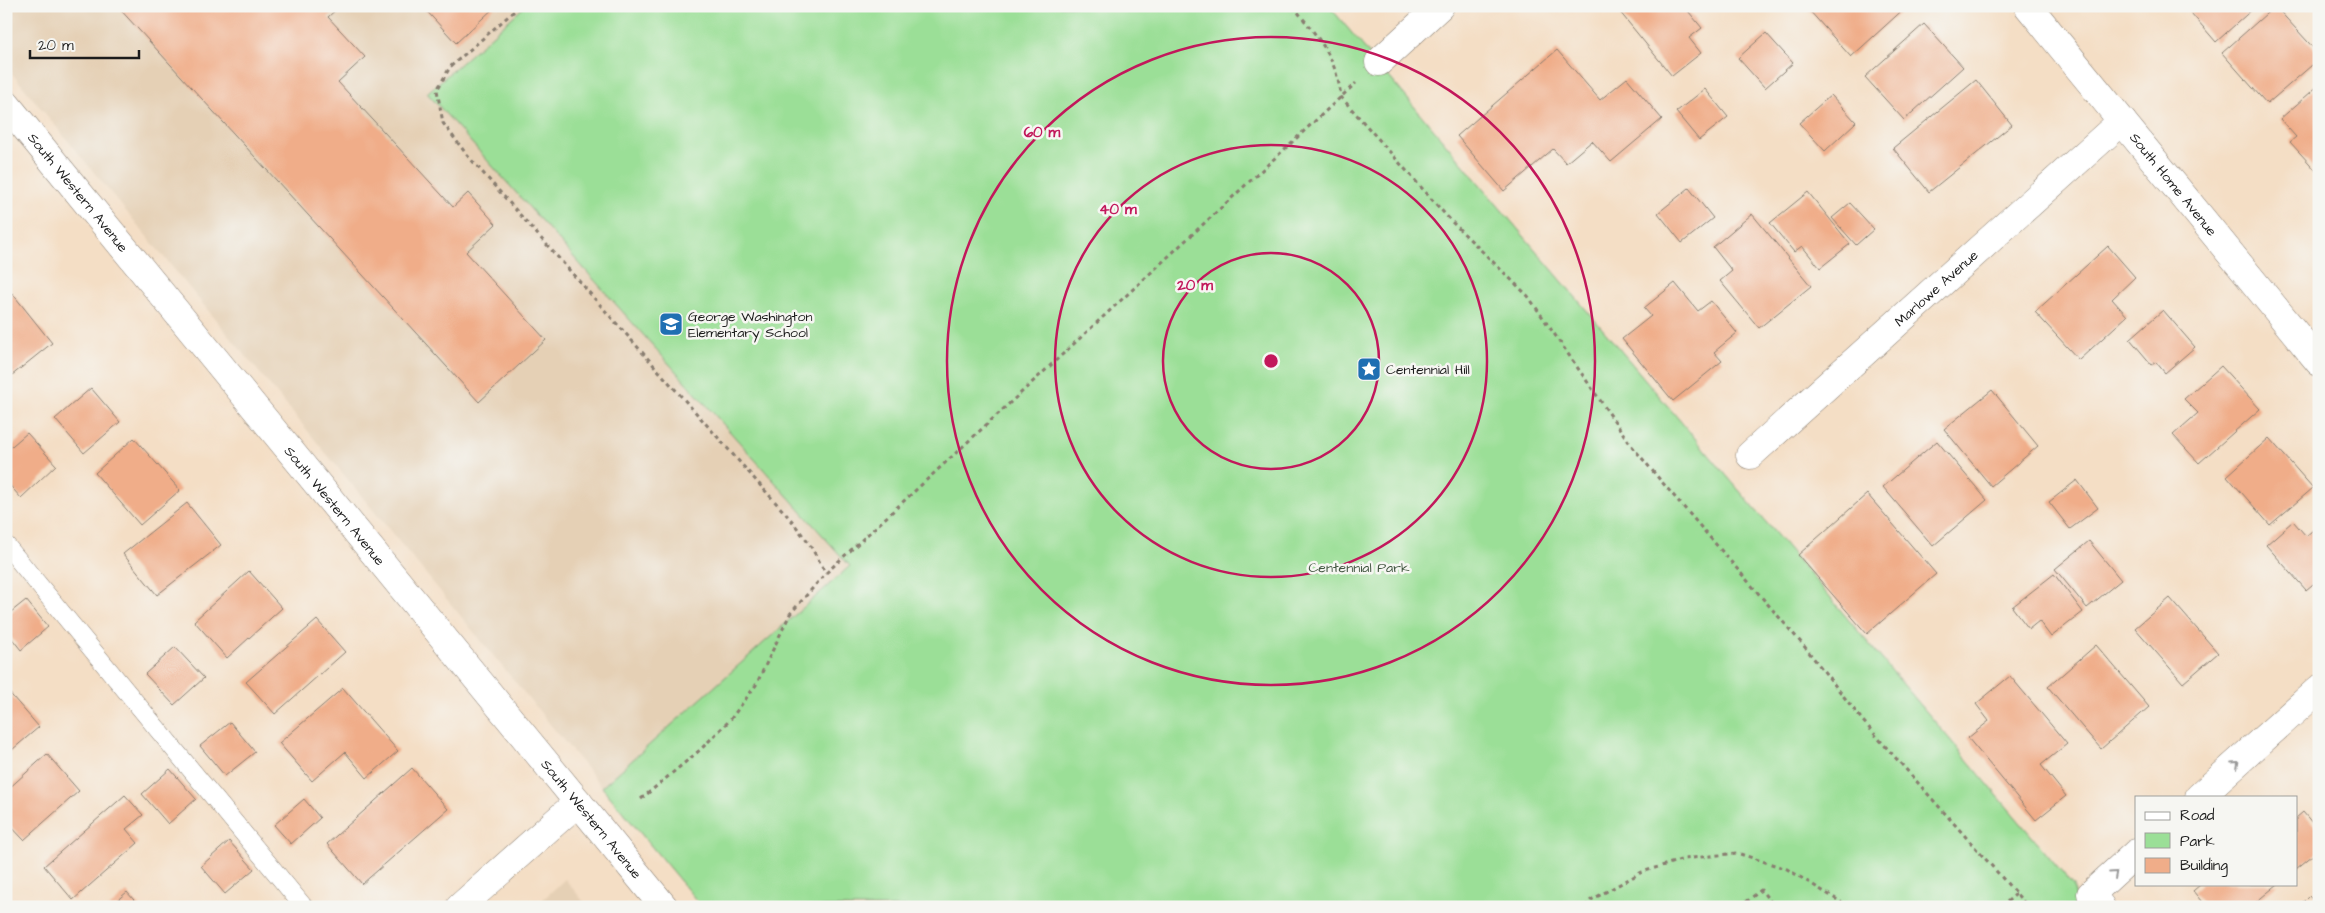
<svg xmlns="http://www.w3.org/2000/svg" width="2325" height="913" viewBox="0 0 2325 913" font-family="'Architects Daughter',sans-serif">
  <rect width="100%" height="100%" fill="#f6f6f2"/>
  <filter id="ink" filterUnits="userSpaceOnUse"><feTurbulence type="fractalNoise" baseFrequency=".02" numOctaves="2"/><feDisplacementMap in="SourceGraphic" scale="10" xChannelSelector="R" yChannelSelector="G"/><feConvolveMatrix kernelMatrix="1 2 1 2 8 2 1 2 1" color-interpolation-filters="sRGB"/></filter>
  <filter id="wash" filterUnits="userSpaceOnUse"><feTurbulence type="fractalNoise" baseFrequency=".0096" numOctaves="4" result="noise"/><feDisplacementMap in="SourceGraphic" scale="20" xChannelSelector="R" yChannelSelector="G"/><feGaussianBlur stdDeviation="1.12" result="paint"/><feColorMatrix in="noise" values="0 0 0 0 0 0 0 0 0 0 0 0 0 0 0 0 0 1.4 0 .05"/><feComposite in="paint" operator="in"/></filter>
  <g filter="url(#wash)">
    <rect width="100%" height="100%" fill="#f4dec5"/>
    <path fill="#e5d0b5" d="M6,6H1329L1393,82L602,787L6,66Z
      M565,879L588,907H535Z"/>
    <path fill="#9bdf97" stroke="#5c7e5a" d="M525,6H1329L2074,886L2075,907H702L602,787L850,566L427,93Z"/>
    <g id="blocks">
      <path fill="#f0ad89" d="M117,6H340L328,17L365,57L338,82L453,207L468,193L496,224L466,252L546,340L479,402Z
        M422,6H496L456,43Z
        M1615,6H1684L1702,28L1689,38L1701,53L1672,76Z
        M1812,6H1907L1851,57L1808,9Z
        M2185,6H2256L2216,42Z
        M2275,6L2319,54V59L2267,104L2222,53Z
        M1924,24L1963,67L1904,120L1865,77Z
        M1766,33L1793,63L1765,88L1738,58Z
        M1557,50L1600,100L1627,78L1662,119L1611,162L1592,141L1566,163L1553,149L1504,191L1457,136Z
        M1976,80L2012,125L1929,192L1893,148Z
        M2319,85V174L2290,142L2296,137L2280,119Z
        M1705,89L1728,117L1699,140L1676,112Z
        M1831,95L1856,122L1825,151L1799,123Z
        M1689,188L1713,218L1682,243L1658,213Z
        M1808,192L1850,244L1820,268L1802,246L1794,252L1770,223Z
        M1850,203L1874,229L1856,245L1832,218Z
        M1752,214L1811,286L1759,328L1720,281L1732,271L1713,247Z
        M2108,246L2135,277L2112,299L2127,316L2079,360L2035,312Z
        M1675,283L1698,311L1711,301L1737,333L1714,352L1722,361L1673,401L1622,339L1651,316L1644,308Z
        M12,293L52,343L6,380V298Z
        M2163,310L2195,347L2165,373L2156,362L2152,365L2130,339Z
        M2221,366L2260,409L2199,463L2173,435L2198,413L2184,399Z
        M91,388L120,422L84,453L55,419Z
        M1992,390L2038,446L1991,486L1944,429Z
        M27,433L56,465L21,498L6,481V451Z
        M134,438L180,490L140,525L95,473Z
        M2269,438L2313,488L2270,525L2227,476Z
        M1937,441L1987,500L1933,546L1883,487Z
        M2077,480L2098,508L2070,529L2049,502Z
        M1867,494L1936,574L1867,634L1798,555Z
        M187,503L221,545L157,595L123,554Z
        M2293,521L2306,536L2319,525V579L2306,590L2266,545Z
        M2089,541L2121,580L2087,608L2055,569Z
        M249,571L282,608L227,658L194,621Z
        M2054,574L2083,612L2051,637L2039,621L2029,629L2012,607Z
        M2170,598L2218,653L2183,683L2135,628Z
        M26,600L48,627L21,650L6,631V616Z
        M317,620L345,652L275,714L246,682Z
        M2096,645L2149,707L2101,749L2048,687Z
        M175,647L204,678L174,705L145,674Z
        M2010,676L2067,744L2041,765L2066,796L2036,820L1968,738L1989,721L1976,704Z
        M343,688L398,751L367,778L345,752L312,781L279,743Z
        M6,689L39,727L6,755Z
        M230,722L255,752L225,776L200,746Z
        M47,754L79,791L24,840L6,821V791Z
        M412,768L448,809L362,884L327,844Z
        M170,769L196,799L168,824L142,794Z
        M125,795L143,815L126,829L138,843L73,900L44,866Z
        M304,799L320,818L291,844L274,825Z
        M2303,812L2319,831V850L2296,869V818Z
        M229,841L254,869L225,894L201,866Z
        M2201,884H2278L2250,907H2206L2193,891Z
        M127,892L140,907H109Z
        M2309,896L2319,907H2298Z"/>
    </g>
  </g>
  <g filter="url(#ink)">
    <use href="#blocks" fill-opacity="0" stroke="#887d70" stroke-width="1"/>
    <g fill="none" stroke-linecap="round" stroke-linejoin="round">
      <g stroke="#887d70" stroke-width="19">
        <path id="lane" d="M6,545L304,907"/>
      </g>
      <g stroke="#887d70" stroke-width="29">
        <g id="street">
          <path id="s1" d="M2028,6L2319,362"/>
          <path d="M1379,62L1440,6"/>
          <path id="s2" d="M6,104L664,907"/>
          <path id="s3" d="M1750,455L2122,121"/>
          <path d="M2199,797L2319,689"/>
          <path d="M460,907L578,802"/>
          <path d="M2101,907L2091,894L2136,853"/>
        </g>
      </g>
      <path stroke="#887d70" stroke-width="3" stroke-dasharray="4 4" stroke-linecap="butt" d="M520,6L450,67L437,90L443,123L467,155L792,521L810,545L826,573
        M1293,6C1318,38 1336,55 1341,97L1452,222L1528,296L1631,445L1661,481L1804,646L1863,721L2028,907
        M641,799L700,750L730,720L756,685L790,614L826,573L1356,83
        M1585,907L1591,900L1642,872L1684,859L1737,853L1787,869L1849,907
        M1740,907L1761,890L1775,907
        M2001,907L2016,894"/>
      <use href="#lane" stroke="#fff" stroke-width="18"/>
      <use href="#street" stroke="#fff" stroke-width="28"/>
    </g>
    <defs><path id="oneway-chevron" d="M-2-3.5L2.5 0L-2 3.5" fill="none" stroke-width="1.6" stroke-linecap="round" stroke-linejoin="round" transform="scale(1.25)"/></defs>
    <g stroke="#999">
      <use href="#oneway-chevron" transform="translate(2236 764) rotate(-42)"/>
      <use href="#oneway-chevron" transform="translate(2114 874) rotate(-42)"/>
    </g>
  </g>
  <g fill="none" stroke="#c2185b" stroke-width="2.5">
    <circle cx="1271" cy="361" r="108"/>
    <circle cx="1271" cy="361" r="216"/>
    <circle cx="1271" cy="361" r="324"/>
  </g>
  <defs>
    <g id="school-square" transform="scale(1.25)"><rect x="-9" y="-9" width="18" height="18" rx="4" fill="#1f6fb2" stroke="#f6f6f2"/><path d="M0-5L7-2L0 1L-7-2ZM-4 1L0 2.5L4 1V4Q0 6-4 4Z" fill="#fff"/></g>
    <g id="sight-square" transform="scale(1.25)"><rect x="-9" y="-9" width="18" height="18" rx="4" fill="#1f6fb2" stroke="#f6f6f2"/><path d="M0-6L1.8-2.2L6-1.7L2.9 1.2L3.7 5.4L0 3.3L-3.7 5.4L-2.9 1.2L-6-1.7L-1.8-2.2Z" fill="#fff"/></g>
  </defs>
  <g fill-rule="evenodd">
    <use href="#school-square" x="671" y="324"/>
    <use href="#sight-square" x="1369" y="369"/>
  </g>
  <g text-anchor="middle" stroke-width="5" stroke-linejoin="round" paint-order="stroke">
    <g font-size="14" fill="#1c1c1c" stroke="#f6f6f2">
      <text dy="5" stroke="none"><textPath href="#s1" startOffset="230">South Home Avenue</textPath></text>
      <text dy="5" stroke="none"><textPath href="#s2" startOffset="114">South Western Avenue</textPath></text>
      <text dy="5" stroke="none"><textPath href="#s3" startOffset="250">Marlowe Avenue</textPath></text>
      <text dy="5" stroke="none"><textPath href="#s2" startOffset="519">South Western Avenue</textPath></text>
      <text dy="5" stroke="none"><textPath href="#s2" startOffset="924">South Western Avenue</textPath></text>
    </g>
    <g font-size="14" fill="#1c1c1c" stroke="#f6f6f2" text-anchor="start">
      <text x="688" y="321">George Washington<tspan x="688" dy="16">Elementary School</tspan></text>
      <text x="1386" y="374">Centennial Hill</text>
    </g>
    <g font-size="14" fill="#425641" stroke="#f6f6f2">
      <text x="1359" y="572">Centennial Park</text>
    </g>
  </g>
  <circle cx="1271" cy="361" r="8" fill="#c2185b" stroke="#f6f6f2" stroke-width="2.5"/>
  <g font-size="15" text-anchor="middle" font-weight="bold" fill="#c2185b" stroke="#f6f6f2" stroke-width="5" stroke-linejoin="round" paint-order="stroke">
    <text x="1042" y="137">60 m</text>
    <text x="1118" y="214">40 m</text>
    <text x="1195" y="290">20 m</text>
  </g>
  <rect width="2325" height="913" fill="none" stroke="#f6f6f2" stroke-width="25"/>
  <rect x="2135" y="796" width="162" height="90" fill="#f6f6f2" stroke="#9f9f9c"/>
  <rect x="2145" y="812" width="25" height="8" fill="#ffffff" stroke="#9f9f9c"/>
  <text x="2180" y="820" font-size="15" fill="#1c1c1c">Road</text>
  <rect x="2145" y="833" width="25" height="15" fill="#9bdf97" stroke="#9f9f9c"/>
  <text x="2180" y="846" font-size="15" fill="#1c1c1c">Park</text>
  <rect x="2145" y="858" width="25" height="15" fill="#f0ad89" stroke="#9f9f9c"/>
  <text x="2180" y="870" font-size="15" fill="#1c1c1c">Building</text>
  <path d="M30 50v8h109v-8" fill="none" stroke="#1c1c1c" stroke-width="2.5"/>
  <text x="38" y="50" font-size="15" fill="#1c1c1c" stroke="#f6f6f2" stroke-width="4" paint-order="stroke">20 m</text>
</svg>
